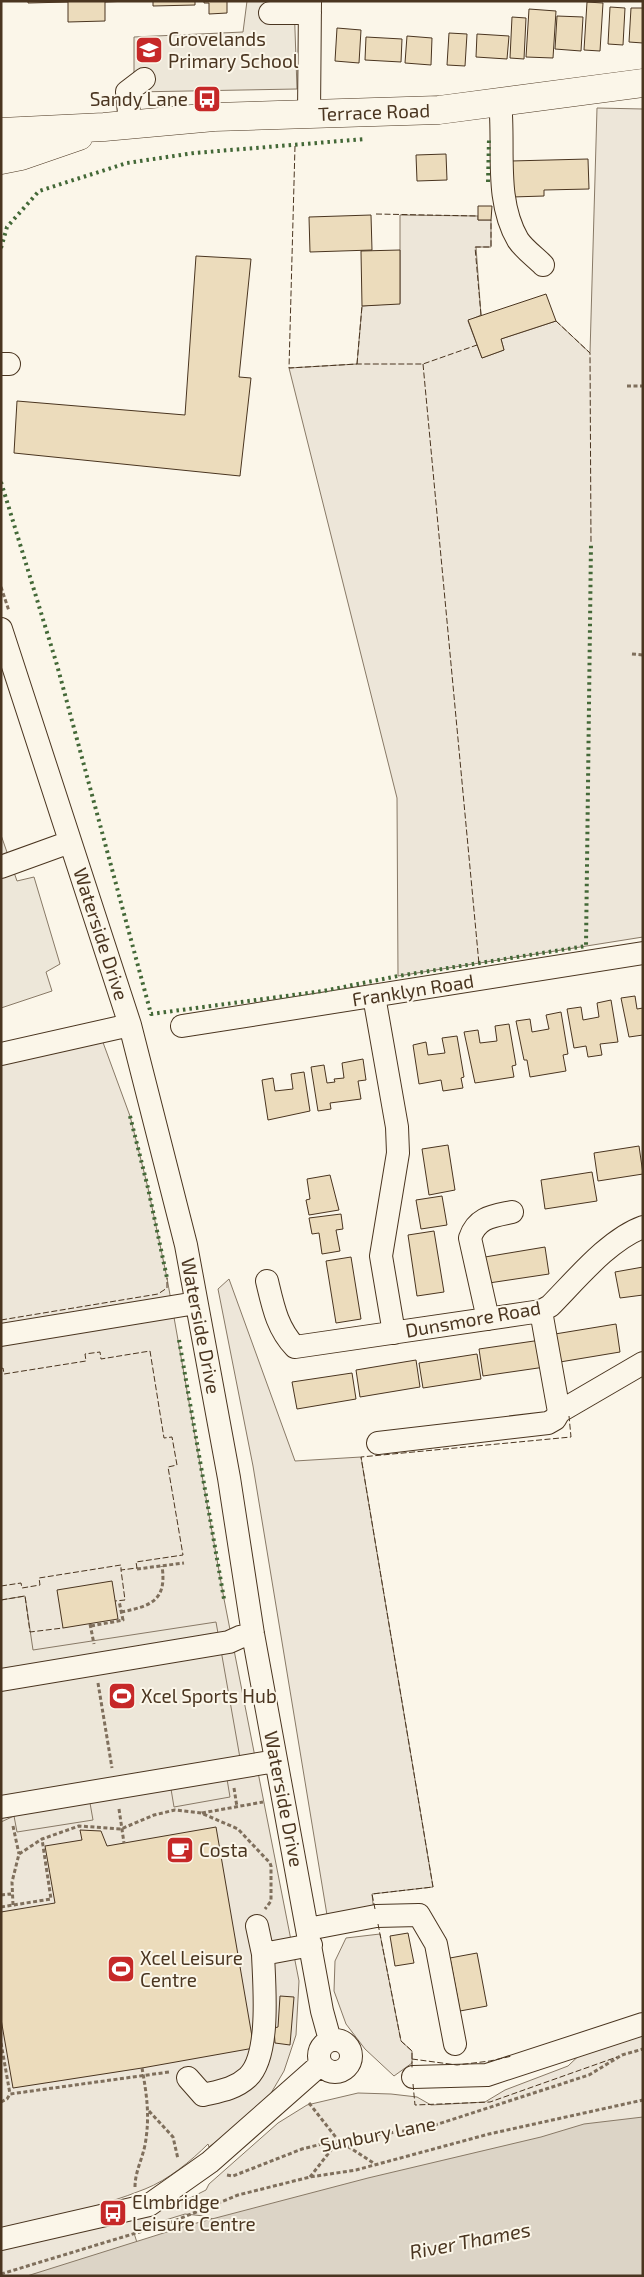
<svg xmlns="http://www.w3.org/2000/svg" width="644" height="2277" viewBox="0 0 644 2277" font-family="'Exo 2',sans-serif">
  <rect width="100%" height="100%" fill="#fbf6e9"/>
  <path fill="#ede6d9" stroke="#887966" d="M597,108L643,109V937L398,976L397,798L289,368L357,364L362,306L400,303V215L478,216V220H491V247H476L481,315L468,321L482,358L504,350L501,339L556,321L590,353Z
    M101,1037L130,1116L148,1188L167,1278L224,1599L299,1981L296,2035L284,2071L264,2105L209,2147L208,2144C191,2161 168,2180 145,2189C100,2207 49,2219 1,2230V1059Z
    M229,1279L295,1461L361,1457L433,1887L372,1894L375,1923L327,1915L253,1466L218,1289Z
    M380,1934L401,2041L412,2051V2063L394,2076L365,2049L346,2024L334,1991L335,1961L346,1938Z
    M643,2031V2131L228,2224L204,2216L185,2214L133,2230L141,2255L29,2276H1V2246L111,2223L172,2207L206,2190L209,2184L278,2123L307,2105L358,2093L391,2094L417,2097L431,2105L485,2102L505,2090L568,2066L589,2046Z"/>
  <path fill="#ede7d9" stroke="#887966" d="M247,1H294L297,89L134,92V37L243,32Z
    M1,835L17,881L34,877L60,964L46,972L52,991L1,1008Z
    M25,1596L33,1650L216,1622L240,1758L224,1761L230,1797L174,1807L171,1789L90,1803L93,1820L17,1832L14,1816L1,1822V1600Z"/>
  <path fill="#dcd4c6" stroke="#887966" d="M643,2117V2276H27L189,2225L368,2178L541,2137L584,2124Z"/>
  <path fill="#ecdcbc" stroke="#4a3520" d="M28,1H130L105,2V21L68,22V2L28,3Z
    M153,1H195V5L153,6Z
    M204,1H227V13L209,14V3H204Z
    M587,2L603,3L600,51L584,50Z
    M610,7L625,8L623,45L608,44Z
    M631,8H643V43L629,42Z
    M529,9L556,11L553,58L526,57Z
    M557,16L583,17L581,51L555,49Z
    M512,17L526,18L524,59L510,58Z
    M337,28L361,30L359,63L335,61Z
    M449,33L467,34L465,66L447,65Z
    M477,34L509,36L507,59L476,57Z
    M407,36L432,38L431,65L405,63Z
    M366,37L402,39L401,62L365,60Z
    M446,154L447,180L417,181L416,155Z
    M588,159L589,189L544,190V196L512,197L511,161Z
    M478,206H492L491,220H478Z
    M371,215L372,250L310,252L309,217Z
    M400,250V304L362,306L361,251Z
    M196,256L251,259L239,377L251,378L240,476L14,453L17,401L185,415Z
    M546,294L556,321L501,339L504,350L482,358L468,320Z
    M635,996L637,1009L643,1008V1035L629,1037L621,998Z
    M611,1000L618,1042L600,1044L602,1055L588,1057L586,1046L574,1048L567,1009L581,1007L583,1020L599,1017L597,1003Z
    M561,1012L568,1054L563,1055L566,1071L530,1077L527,1060H524L516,1021L530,1019L532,1032L549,1029L546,1015Z
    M509,1024L516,1065L512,1066L514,1077L475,1083L464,1032L478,1030L480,1043L497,1041L495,1026Z
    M457,1036L464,1077L461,1078L463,1088L443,1091L441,1080L419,1084L413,1045L426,1042L428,1055L445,1053L442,1038Z
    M363,1059L366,1080L358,1081L361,1099L330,1103L331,1109L318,1111L311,1067L324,1065L327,1083L335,1082L334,1079L344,1078L342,1063Z
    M304,1072L310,1111L268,1120L262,1080L273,1078L275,1091L293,1089L291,1074Z
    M448,1145L455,1190L429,1195L422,1149Z
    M639,1146L643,1174L598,1181L594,1153Z
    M592,1172L597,1201L545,1209L541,1180Z
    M330,1175L339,1210L309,1215L306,1200L310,1199L307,1179Z
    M442,1196L447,1225L421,1229L416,1200Z
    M341,1214L343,1229L336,1230L340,1251L322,1254L319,1233L312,1234L309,1218Z
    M434,1231L444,1292L417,1296L408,1235Z
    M545,1247L549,1274L489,1283L485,1257Z
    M351,1257L361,1319L336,1323L326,1261Z
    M643,1267V1295L620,1298L615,1272Z
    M616,1324L620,1352L560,1362L555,1334Z
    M541,1340L545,1367L483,1376L479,1349Z
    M477,1354L481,1379L423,1388L419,1363Z
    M416,1360L420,1387L360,1397L356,1370Z
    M352,1373L356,1399L297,1409L292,1382Z
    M112,1581L118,1619L63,1628L57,1590Z
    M216,1827L254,2048L142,2068L13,2088L1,2019V1912L55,1903L45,1846L82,1840L80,1830L101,1831L107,1846Z
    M408,1933L414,1963L395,1966L390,1936Z
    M477,1953L487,2006L460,2011L450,1958Z
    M280,1996L294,1997L290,2045L275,2043L274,2028L278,2027Z"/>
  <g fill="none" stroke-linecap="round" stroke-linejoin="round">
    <g stroke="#4a3520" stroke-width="24">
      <path id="minor" d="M270,13H310
        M500,101C505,147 494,199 518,240C524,249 535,257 543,265
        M309,113L310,1
        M130,124L127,92L144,79
        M1,364H9
        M1,629L130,1025L186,1245L229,1478L253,1634L322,2011L330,2040
        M1,867L70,842
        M374,996L397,1127L398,1153L381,1256L394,1333
        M182,1026L643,953
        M1,1054L130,1025
        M267,1281C273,1306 277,1328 295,1347L541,1311L550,1306C575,1281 609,1239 643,1227
        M541,1311L559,1412L643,1363
        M488,1319L470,1238C477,1217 493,1216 512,1212
        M1,1335L196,1303
        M378,1443L548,1423L555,1419L559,1412
        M1,1680L229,1642L240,1637L253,1634
        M1,1807L276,1761
        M257,1926L263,1954L311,1945
        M308,1929L376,1916L419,1915L436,1944L455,2044
        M319 2056a16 16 0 1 1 32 0a16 16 0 1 1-32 0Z
        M413,2077L487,2075L643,2024
        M188,2078L203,2095C220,2091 235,2089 248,2077C271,2055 264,1983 263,1954
        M1,2239L149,2205L210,2162L321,2064"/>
    </g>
    <g stroke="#4a3520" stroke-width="29">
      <path id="major" d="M1,132L104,127L214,117L439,110L643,83
        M1,160L21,156L79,136"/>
    </g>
    <path stroke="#7f6f5c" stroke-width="3" stroke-dasharray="4 2.5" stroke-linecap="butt" d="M627,386H643
      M1,587L9,611
      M632,654L643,655
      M137,1569L184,1563
      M121,1612C152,1606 167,1600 162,1566
      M90,1624L94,1644
      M91,1626L123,1620L119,1601
      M98,1683L112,1768
      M234,1788L237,1807
      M119,1809L124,1843
      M202,1813L263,1802
      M13,1826L19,1854
      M1,1895L11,1894
      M13,1905L12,1882L19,1854L42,1839L79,1826L121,1829L154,1815L175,1810L201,1813L238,1829L270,1863L271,1866V1901L265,1909
      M1,1907L51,1899L42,1839
      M1,2043L10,2094
      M1,2102L7,2099L10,2094L169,2072
      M309,2103L338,2140L375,2164
      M149,2111L173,2137L178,2159
      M227,2175L233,2176L302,2149L338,2140L426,2128L589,2075L622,2055L643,2049
      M310,2177L338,2141
      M135,2187C135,2172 142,2160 145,2145C150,2117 147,2096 142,2068
      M1,2274L169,2223L238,2195L310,2177L356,2170L489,2134L643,2100"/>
    <use href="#minor" stroke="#fbf6e9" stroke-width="22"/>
    <use href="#major" stroke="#fbf6e9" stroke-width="28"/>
    <path stroke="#436837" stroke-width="4" stroke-dasharray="2.5 4" stroke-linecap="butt" d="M488,182L489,138
      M1,248L7,227L39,191L127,163L194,153L365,139
      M1,482L57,665L151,1014L323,991L398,976L586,946L591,543
      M130,1116L148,1188L167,1278
      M179,1340L224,1599"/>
    <path stroke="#4a3520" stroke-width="1" stroke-dasharray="6 2.5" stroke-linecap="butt" d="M295,146L289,368L357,364H423L477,345
      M376,214L478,216
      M481,315L475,247H491V220
      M556,321L590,353L591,543
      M357,364L362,306
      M423,364L479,964
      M1,1320L158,1294L167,1288V1278
      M1,1369L3,1368L4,1374L86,1361L85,1354L100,1352L101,1359L150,1351L164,1438L172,1437L177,1465L168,1467L183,1555L136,1562L137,1568L121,1570L125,1600L115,1601
      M1,1586L21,1583L22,1588L40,1585L39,1578L121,1565V1570
      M1,1600L25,1596L30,1632L63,1628
      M375,1909L372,1894L433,1887L361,1457L571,1437L569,1416
      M378,1924L401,2041L412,2051V2069
      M412,2059L457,2065L490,2061L512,2056
      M413,2084L415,2105L490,2102L617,2057"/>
  </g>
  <defs>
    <g id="school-square" transform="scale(1.4375)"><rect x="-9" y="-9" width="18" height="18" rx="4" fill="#c62828" stroke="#fbf6e9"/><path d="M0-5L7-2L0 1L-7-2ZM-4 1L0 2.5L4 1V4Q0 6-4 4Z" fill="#fff"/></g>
    <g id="bus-square" transform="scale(1.4375)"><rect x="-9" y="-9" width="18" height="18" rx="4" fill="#c62828" stroke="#fbf6e9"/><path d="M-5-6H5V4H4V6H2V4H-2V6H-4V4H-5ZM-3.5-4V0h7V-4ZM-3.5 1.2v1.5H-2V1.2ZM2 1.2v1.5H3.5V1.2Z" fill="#fff"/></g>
    <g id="stadium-square" transform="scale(1.4375)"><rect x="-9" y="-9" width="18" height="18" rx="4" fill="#c62828" stroke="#fbf6e9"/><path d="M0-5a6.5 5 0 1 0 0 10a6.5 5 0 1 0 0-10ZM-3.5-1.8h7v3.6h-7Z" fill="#fff"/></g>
    <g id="cafe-square" transform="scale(1.4375)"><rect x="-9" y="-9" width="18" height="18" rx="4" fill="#c62828" stroke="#fbf6e9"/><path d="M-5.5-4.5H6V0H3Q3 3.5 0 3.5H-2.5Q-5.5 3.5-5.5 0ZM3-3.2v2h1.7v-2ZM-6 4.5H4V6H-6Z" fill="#fff"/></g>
  </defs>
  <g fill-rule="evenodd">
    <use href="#school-square" x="149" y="50"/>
    <use href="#bus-square" x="207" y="99"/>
    <use href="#stadium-square" x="122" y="1696"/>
    <use href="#cafe-square" x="180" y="1850"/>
    <use href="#stadium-square" x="121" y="1969"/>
    <use href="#bus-square" x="113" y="2213"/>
  </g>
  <g text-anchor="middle" stroke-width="4" stroke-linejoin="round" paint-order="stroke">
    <g font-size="19" fill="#4a3520" stroke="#fbf6e9" text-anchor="start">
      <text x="168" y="46">Grovelands<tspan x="168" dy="22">Primary School</tspan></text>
      <text x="188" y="106" text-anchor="end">Sandy Lane</text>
      <text x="141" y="1703">Xcel Sports Hub</text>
      <text x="199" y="1857">Costa</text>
      <text x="140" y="1965">Xcel Leisure<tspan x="140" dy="22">Centre</tspan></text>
      <text x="132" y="2209">Elmbridge<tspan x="132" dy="22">Leisure Centre</tspan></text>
    </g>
    <g font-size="19" fill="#4a3520" stroke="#fbf6e9">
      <text transform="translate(374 112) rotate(-2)" y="7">Terrace Road</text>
      <text transform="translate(101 934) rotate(72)" y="7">Waterside Drive</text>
      <text transform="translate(413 990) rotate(-9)" y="7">Franklyn Road</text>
      <text transform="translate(473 1319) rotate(-10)" y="7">Dunsmore Road</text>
      <text transform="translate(201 1326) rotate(79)" y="7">Waterside Drive</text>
      <text transform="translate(284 1799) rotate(79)" y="7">Waterside Drive</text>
      <text transform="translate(378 2134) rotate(-11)" y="7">Sunbury Lane</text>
    </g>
    <g font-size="20" font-style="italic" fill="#4a3520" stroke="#fbf6e9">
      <text transform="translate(470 2241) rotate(-11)" y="7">River Thames</text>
    </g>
  </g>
  <rect width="644" height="2277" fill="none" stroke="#4a3520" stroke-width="5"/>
</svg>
